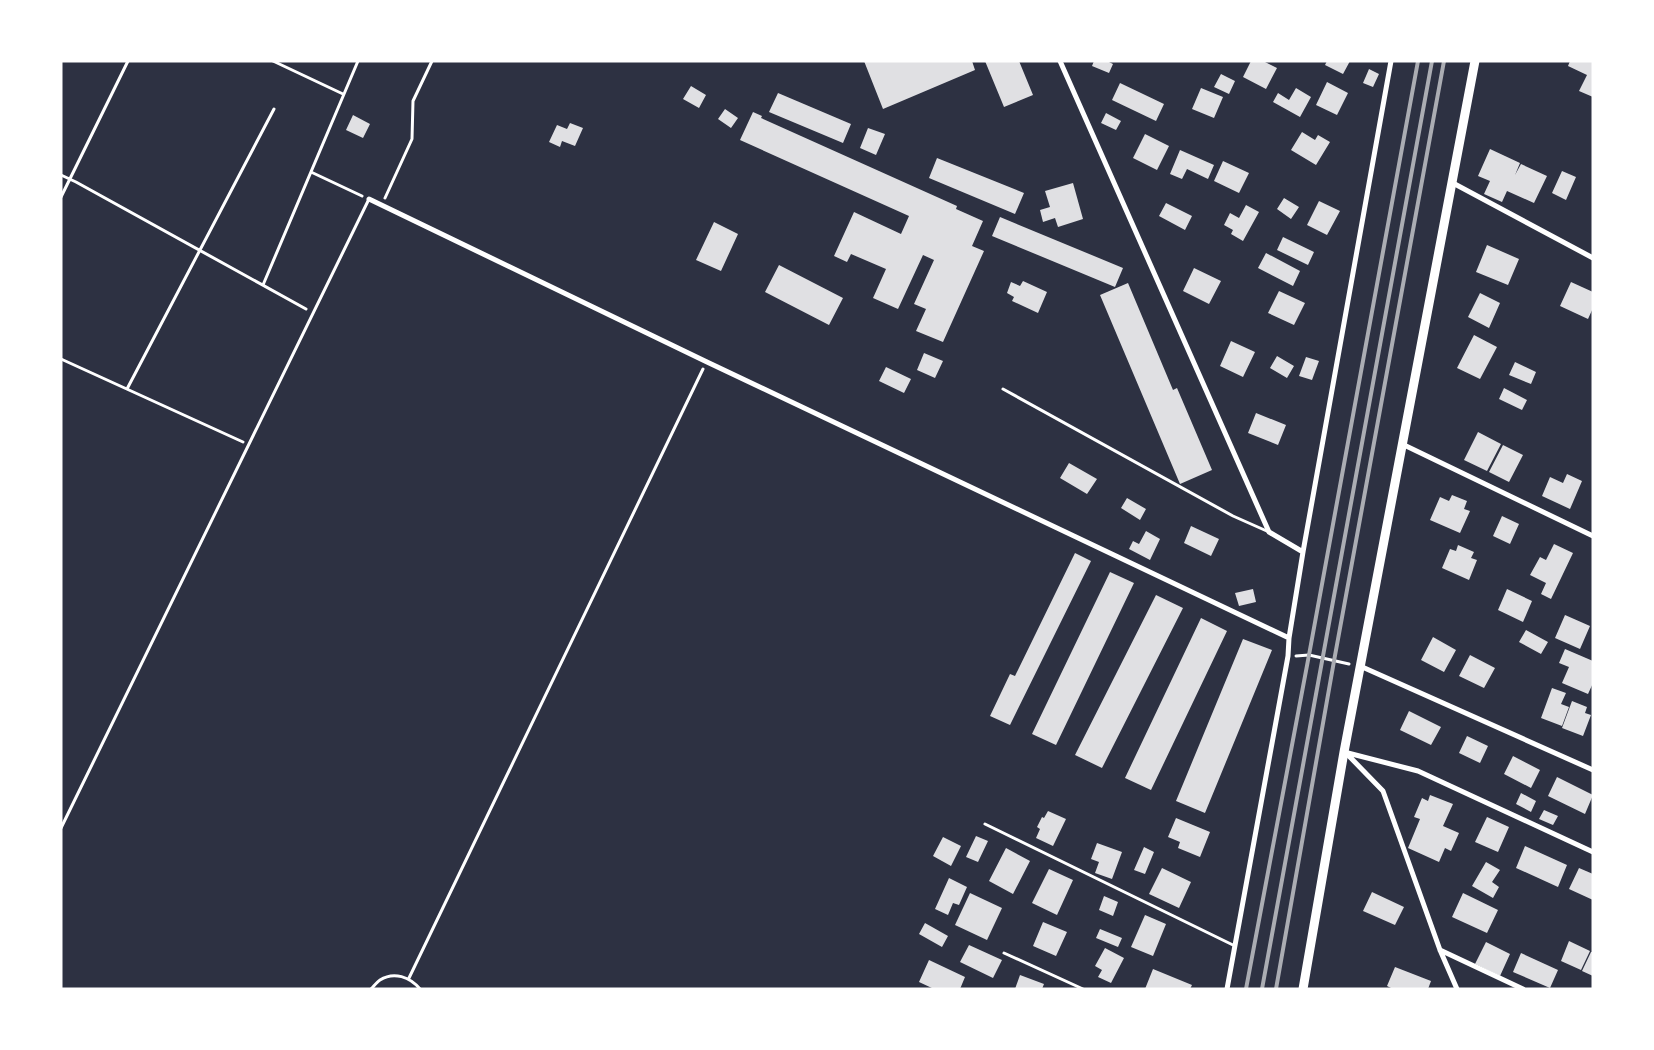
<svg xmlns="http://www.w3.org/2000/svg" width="1654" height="1050" viewBox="0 0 1654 1050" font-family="'IBM Plex Sans',sans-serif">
  <rect width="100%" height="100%" fill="#2d3142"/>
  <path fill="#e0e0e3" d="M864,61H972L975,70L883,109Z
    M985,61H1019L1033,95L1004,107Z
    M1094,61H1107L1113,64L1109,73L1092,66Z
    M1251,61H1263L1277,68L1266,89L1243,77Z
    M1327,61H1350L1343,74L1325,65Z
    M1570,61H1593V97L1579,91L1587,75L1568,66Z
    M1369,69L1379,74L1373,87L1363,83Z
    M1221,74L1235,81L1229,94L1214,87Z
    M1327,82L1348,93L1337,115L1316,105Z
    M1120,83L1164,104L1156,121L1112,100Z
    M691,86L706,95L699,108L683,99Z
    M1201,88L1223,97L1214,118L1192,109Z
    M1296,88L1311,97L1300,117L1273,102L1278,93L1289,100Z
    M778,93L851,124L843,143L769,112Z
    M725,109L738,118L731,128L718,119Z
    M753,112L762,116L761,118L957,206L956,209L983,221L972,246L984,251L943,342L916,331L926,309L914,304L934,260L923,255L898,309L873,298L886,269L851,254L847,262L834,256L854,212L901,234L909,216L740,140Z
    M1106,113L1121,121L1116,130L1101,123Z
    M353,115L370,124L363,138L346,130Z
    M570,123L583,128L575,146L562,141L560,147L549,142L557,125L567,129Z
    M868,128L885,134L876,155L860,148Z
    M1302,132L1315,140L1318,135L1330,142L1316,165L1291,150Z
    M1145,134L1169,146L1157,170L1133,158Z
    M1490,149L1520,163L1515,175L1521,164L1547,176L1534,203L1507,191L1502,202L1484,194L1490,181L1478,176Z
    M1180,150L1214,165L1208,179L1187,169L1182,179L1170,174Z
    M937,158L1024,193L1015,214L929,178Z
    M1223,161L1249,173L1239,193L1214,181Z
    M1562,171L1576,177L1566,200L1552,193Z
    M1073,183L1083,219L1058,227L1055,218L1043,222L1040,210L1050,207L1045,191Z
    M1284,198L1299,207L1291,219L1277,209Z
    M1319,201L1340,211L1327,235L1307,225Z
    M1166,203L1192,216L1185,230L1159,216Z
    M1246,205L1259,212L1243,241L1231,234L1233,230L1224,225L1230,213L1239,218Z
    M1000,217L1123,268L1115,287L992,236Z
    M714,222L738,234L721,271L696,260Z
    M1283,237L1314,252L1308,265L1277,250Z
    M1487,245L1519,259L1508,285L1476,272Z
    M1266,253L1300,271L1293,286L1258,268Z
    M779,265L843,298L829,325L765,292Z
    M1194,268L1221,281L1209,304L1183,291Z
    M1023,281L1047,292L1038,313L1012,301L1014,297L1007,293L1011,282L1020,286Z
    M1571,282L1593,292V308L1588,319L1560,306Z
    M1128,283L1173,390L1177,388L1212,470L1180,484L1100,295Z
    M1279,291L1305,303L1294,325L1268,313Z
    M1480,293L1500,303L1489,328L1468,317Z
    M1474,335L1497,347L1480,379L1457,368Z
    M1231,341L1255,352L1243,377L1220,366Z
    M924,353L943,361L935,378L917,370Z
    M1277,356L1294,366L1287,378L1270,368Z
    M1306,357L1319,361L1312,380L1299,376Z
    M1515,362L1536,372L1531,384L1509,375Z
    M886,367L911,379L904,393L879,381Z
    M1504,388L1527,400L1522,410L1499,399Z
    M1256,413L1286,425L1278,445L1248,433Z
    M1478,432L1501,444L1487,471L1464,460Z
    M1503,445L1523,455L1509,482L1489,472Z
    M1069,463L1097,479L1087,494L1060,478Z
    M1567,474L1582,481L1570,509L1542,496L1550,477L1563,483Z
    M1452,495L1467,501L1464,509L1470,511L1460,533L1430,520L1440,497L1449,501Z
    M1127,498L1146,509L1140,520L1121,508Z
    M1502,516L1519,524L1510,544L1493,536Z
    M1191,526L1219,539L1211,556L1184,543Z
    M1146,531L1160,539L1150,560L1129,549L1133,541L1139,544Z
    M1554,544L1573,553L1551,599L1541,594L1546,583L1530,575L1540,557L1546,560Z
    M1458,545L1474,552L1471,558L1477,560L1469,580L1442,568L1450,549L1456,551Z
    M1075,553L1091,561L1010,725L990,716L1010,674L1015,676Z
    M1110,572L1134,583L1056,745L1032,734Z
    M1253,589L1256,602L1239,606L1235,593Z
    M1507,589L1532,601L1523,622L1498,610Z
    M1156,595L1183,608L1102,768L1075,755Z
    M1565,615L1590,626L1580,649L1555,638Z
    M1201,618L1227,631L1151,790L1125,778Z
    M1526,630L1548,642L1541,654L1519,642Z
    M1433,637L1456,650L1444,672L1421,660Z
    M1243,639L1272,650L1205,813L1176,801Z
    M1565,649L1593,661V683L1588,694L1562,683L1569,667L1559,663Z
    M1470,655L1495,668L1484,688L1459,676Z
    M1552,688L1566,693L1561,704L1569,707L1562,726L1541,718Z
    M1572,701L1587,707L1585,713L1591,715L1583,736L1562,728Z
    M1409,711L1441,727L1431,745L1400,730Z
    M1467,736L1488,746L1480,763L1459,753Z
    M1513,756L1540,770L1531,788L1504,774Z
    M1557,777L1593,795L1585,814L1548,796Z
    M1521,793L1536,801L1531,812L1516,804Z
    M1430,795L1453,804L1443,826L1459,833L1451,851L1445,848L1439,862L1408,848L1420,819L1414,817L1422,798L1428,801Z
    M1544,810L1558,816L1553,825L1539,819Z
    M1048,811L1066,819L1053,846L1036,838L1040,829L1037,827L1042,817L1044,818Z
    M1487,817L1509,827L1498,852L1475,842Z
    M1176,818L1210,832L1200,857L1178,848L1180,842L1168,837Z
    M976,836L988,841L978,862L966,857Z
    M943,837L961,846L951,866L933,856Z
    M1097,843L1122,852L1112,879L1095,873L1099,862L1091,859Z
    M1525,846L1567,865L1558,887L1516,868Z
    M1144,847L1154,852L1145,874L1134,870Z
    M1006,848L1030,861L1013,894L989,881Z
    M1486,862L1500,870L1492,882L1499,887L1493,898L1472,886Z
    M1162,868L1191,882L1179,908L1149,894Z
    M1579,868L1593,874V900L1569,889Z
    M1049,869L1073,880L1057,915L1032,903Z
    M949,878L967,887L959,905L953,903L948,915L935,909Z
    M1372,892L1404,907L1395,925L1363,911Z
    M970,893L1002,908L987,940L955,925Z
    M1463,893L1498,910L1487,933L1452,917Z
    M1104,896L1118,902L1113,916L1099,910Z
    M1145,915L1166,924L1153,956L1131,947Z
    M1043,922L1067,932L1056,956L1033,946Z
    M925,923L948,936L942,947L919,934Z
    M1100,929L1122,938L1118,947L1096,938Z
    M1569,941L1590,951L1581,970L1561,961Z
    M1486,942L1510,954L1500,976L1475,964Z
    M969,945L1002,960L993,978L960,962Z
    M1105,948L1124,958L1111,983L1098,977L1102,970L1095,966Z
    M1591,952H1593V976L1582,971Z
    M1521,953L1558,970L1550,988L1513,972Z
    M929,960L965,977L960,989H934L919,982Z
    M1395,967L1431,981L1428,989H1393L1387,986Z
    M1153,969L1192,985L1190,989H1145Z
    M1020,975L1044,984L1042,989H1015Z"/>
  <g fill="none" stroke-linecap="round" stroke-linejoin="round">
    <path stroke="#fff" stroke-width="3" d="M273,61L343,94
      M311,172L362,196
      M61,175L76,182L306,309
      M61,197L128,61
      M385,198L412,139L413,101L432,61
      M263,285L358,61
      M61,359L243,442
      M127,389L274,109
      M1296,656L1309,655L1349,664
      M409,978L703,369
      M371,989C374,986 377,982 380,980C394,971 410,977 420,989"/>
    <path stroke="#fff" stroke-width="3" d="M1003,389L1233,516L1269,532
      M985,824L1235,946
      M61,828L369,199
      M1004,953L1083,989"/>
    <path stroke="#fff" stroke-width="5" d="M1060,61L1269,532L1303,552
      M1451,182L1593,258
      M369,199L707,362L1289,638
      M1402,444L1593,536
      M1360,666L1593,770
      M1344,752L1418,771L1593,852
      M1346,753L1383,791L1440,950L1457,989
      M1440,950L1523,989
      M1227,989L1288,656L1289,638L1303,552L1391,61"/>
    <path stroke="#fff" stroke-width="9" d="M1303,989L1344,752L1475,61"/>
    <path stroke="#abadb3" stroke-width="4" d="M1246,989L1309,655L1418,61
      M1262,989L1432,61
      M1276,989L1334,661L1444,61"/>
  </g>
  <rect width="1654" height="1050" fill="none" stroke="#ffffff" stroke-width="125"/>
</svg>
